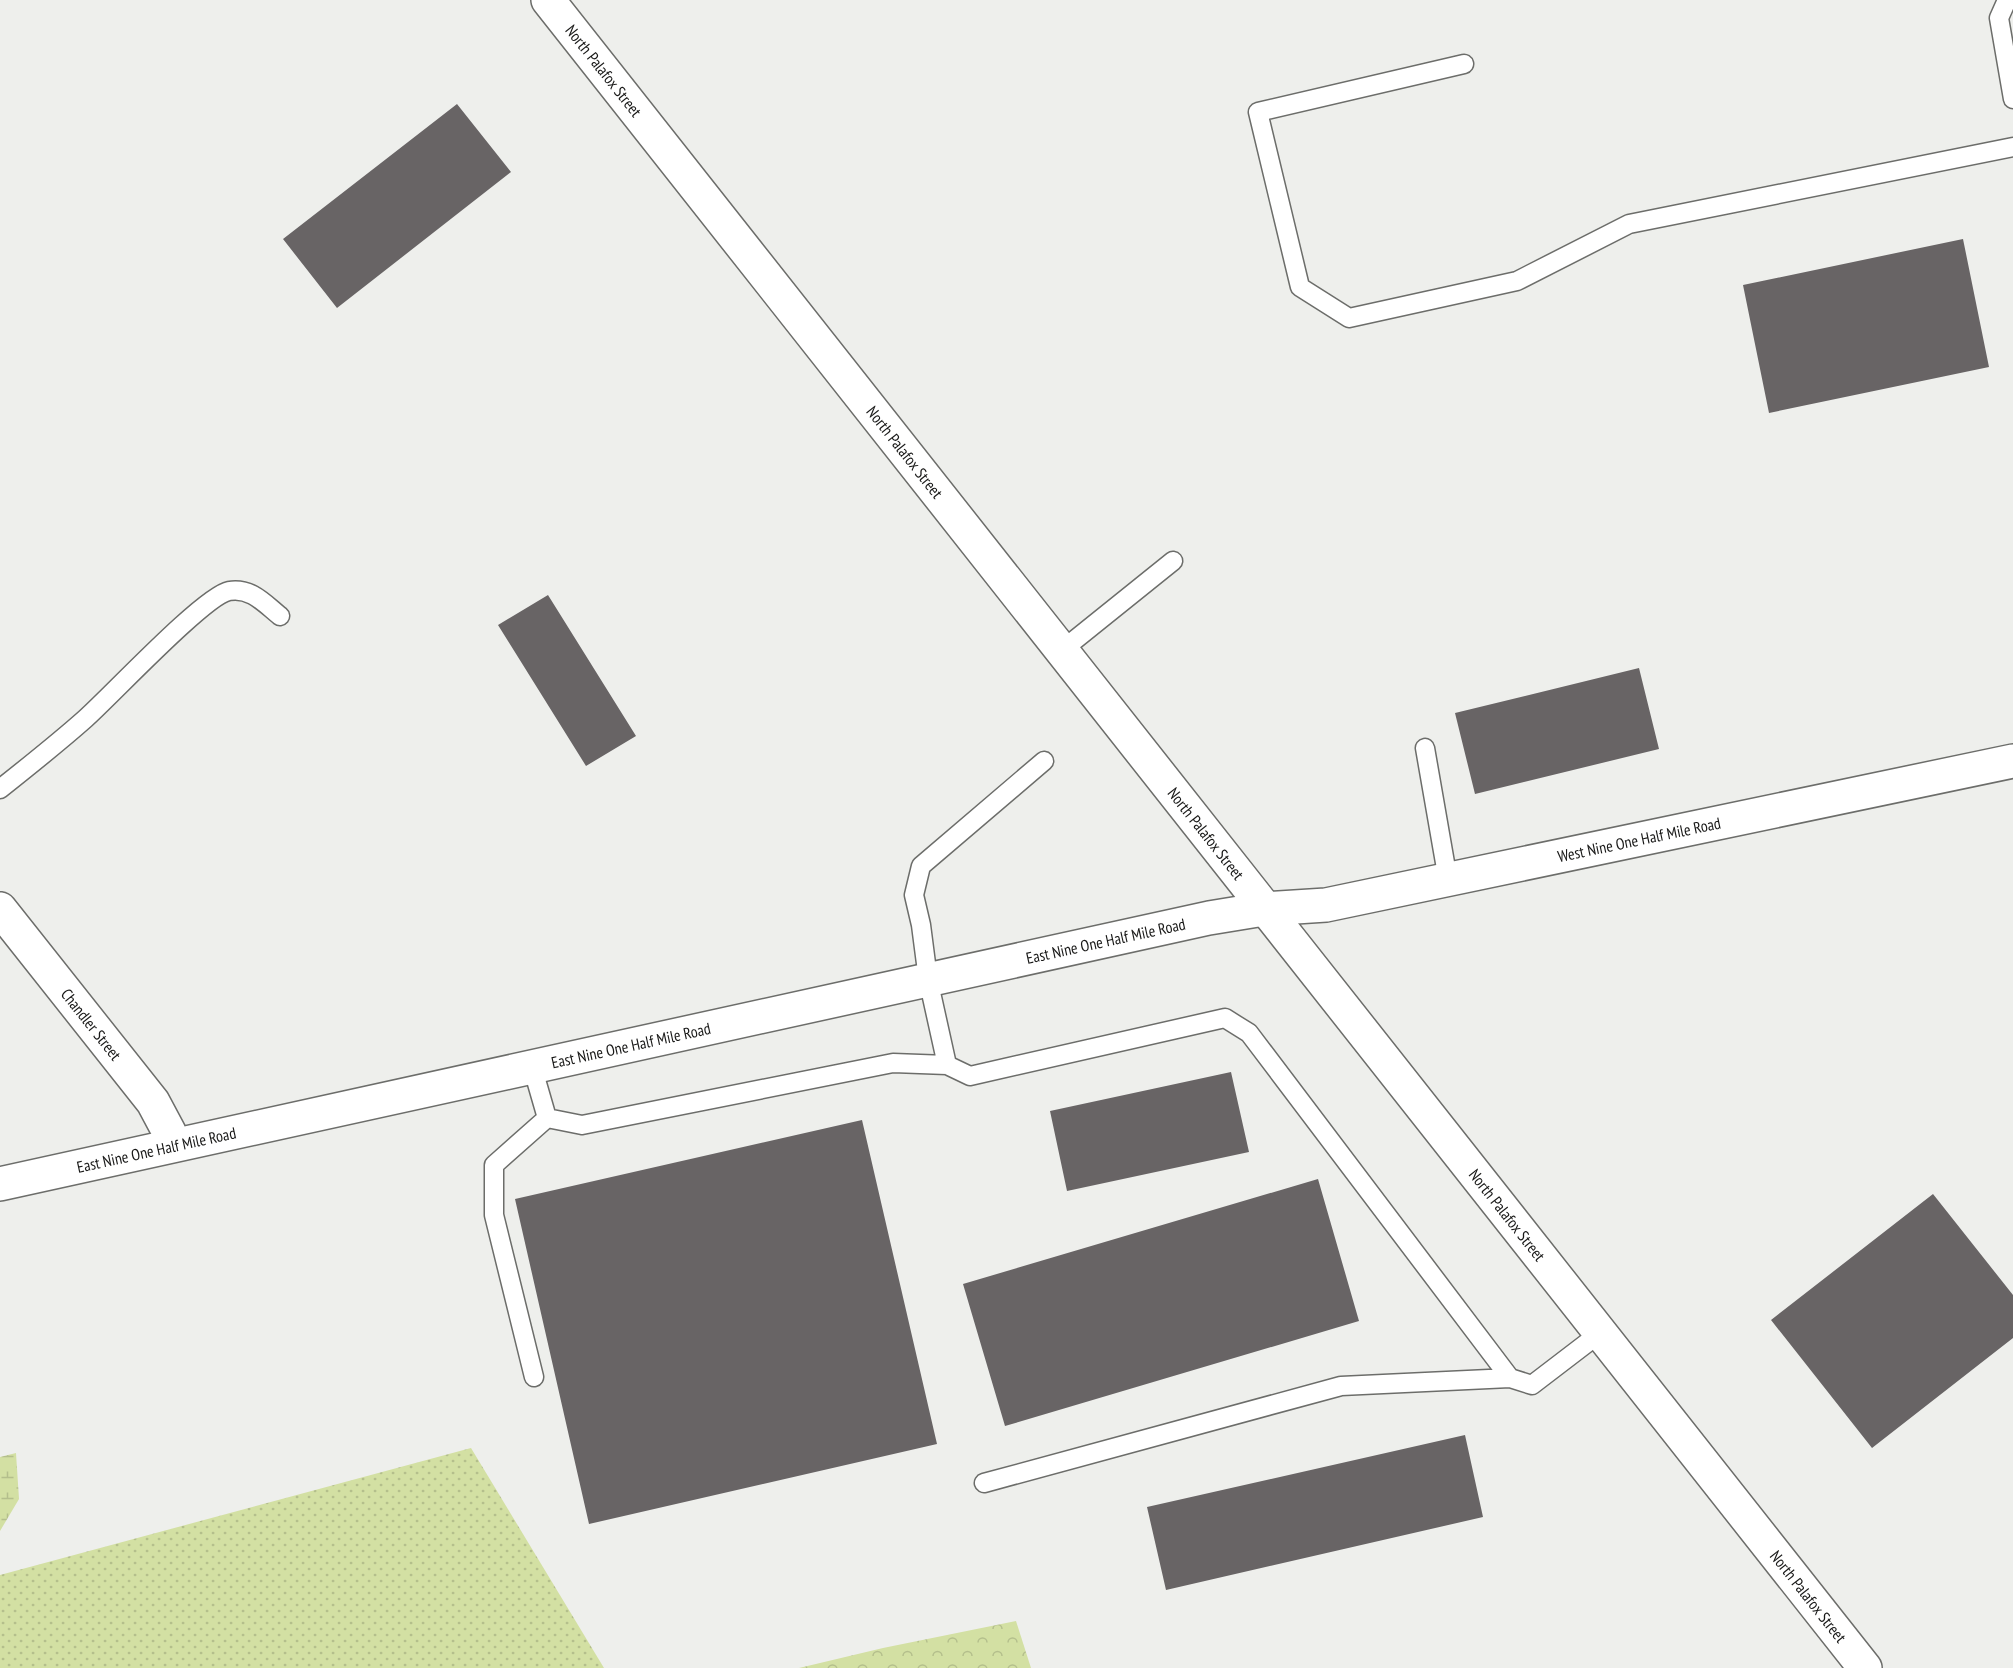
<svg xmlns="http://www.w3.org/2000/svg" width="2013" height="1668" viewBox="0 0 2013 1668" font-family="'PT Sans Narrow',sans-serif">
  <defs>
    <pattern id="grass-dots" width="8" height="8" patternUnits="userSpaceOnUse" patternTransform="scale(1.5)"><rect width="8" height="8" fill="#d3e0a3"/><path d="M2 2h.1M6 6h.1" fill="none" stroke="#b4bf8c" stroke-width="1.8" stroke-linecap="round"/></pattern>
    <pattern id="forest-crowns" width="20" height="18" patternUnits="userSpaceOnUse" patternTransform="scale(1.5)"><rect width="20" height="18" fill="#d3e0a3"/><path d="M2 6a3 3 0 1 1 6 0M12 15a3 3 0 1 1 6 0" fill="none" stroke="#b4bf8c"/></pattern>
    <pattern id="wetland-marsh" width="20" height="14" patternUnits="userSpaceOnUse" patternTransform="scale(1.5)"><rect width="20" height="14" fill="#d3e0a3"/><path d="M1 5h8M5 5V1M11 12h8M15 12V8" fill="none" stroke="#b4bf8c"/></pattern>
  </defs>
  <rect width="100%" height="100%" fill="#eeefec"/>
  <path fill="url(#grass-dots)" d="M471,1448L604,1668H0V1575Z"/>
  <path fill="url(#forest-crowns)" d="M1016,1621L1031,1668H799L883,1648Z"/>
  <path fill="url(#wetland-marsh)" d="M16,1453L19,1499L0,1531V1457Z"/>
  <path fill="#686465" d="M457,104L511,172L337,308L283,239Z
    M1963,239L1989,367L1769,413L1743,285Z
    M548,595L636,736L586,766L498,625Z
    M1639,668L1659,749L1475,794L1455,713Z
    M1231,1072L1249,1152L1067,1191L1050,1111Z
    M862,1120L937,1444L589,1524L515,1199Z
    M1318,1179L1359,1321L1005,1426L963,1284Z
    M1933,1194L2013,1295V1338L1872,1448L1771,1320Z
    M1465,1435L1483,1517L1166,1590L1147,1507Z"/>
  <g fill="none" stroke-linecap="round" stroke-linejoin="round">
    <g stroke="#6c6d6a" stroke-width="21">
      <path id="service" d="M2007,0L1999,18L2013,99
        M1464,64L1258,112L1300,287L1349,318L1517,281L1629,224L2013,147
        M1061,651L1173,561
        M1425,748L1448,880
        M1044,761L921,866L914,895L921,925L928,979L947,1065L970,1076L1225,1018L1249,1033L1510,1378L1532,1385L1600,1333
        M0,789C29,766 58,743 85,719C111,696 204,596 229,591C251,587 265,604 280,616
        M532,1066L547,1118L582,1125L893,1063L947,1065
        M534,1377L494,1215V1165L547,1118
        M984,1483L1341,1386L1510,1378"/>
    </g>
    <g stroke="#6c6d6a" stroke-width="36">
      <g id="minor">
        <path id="s1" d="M0,909L153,1102L169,1132L173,1145"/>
        <path id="s2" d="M0,1184L1209,918L1264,909"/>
      </g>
    </g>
    <g stroke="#6c6d6a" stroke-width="36">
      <g id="tertiary">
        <path id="s3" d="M1264,909L1326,905L2013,761"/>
      </g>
    </g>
    <g stroke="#6c6d6a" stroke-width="36">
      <g id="secondary">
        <path id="s4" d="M548,0L1865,1668"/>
      </g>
    </g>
    <use href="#service" stroke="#fff" stroke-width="18"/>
    <use href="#minor" stroke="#fff" stroke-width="33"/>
    <use href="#tertiary" stroke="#fff" stroke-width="33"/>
    <use href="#secondary" stroke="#fff" stroke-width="33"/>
  </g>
  <g text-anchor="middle" stroke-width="4.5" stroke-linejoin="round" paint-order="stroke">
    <g font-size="16" fill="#181817" stroke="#fcfdf9">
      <text dy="6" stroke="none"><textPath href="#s4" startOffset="90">North Palafox Street</textPath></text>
      <text dy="6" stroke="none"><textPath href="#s4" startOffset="576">North Palafox Street</textPath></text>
      <text dy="6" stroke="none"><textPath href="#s4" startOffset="1062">North Palafox Street</textPath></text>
      <text dy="6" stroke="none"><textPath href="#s3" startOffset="382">West Nine One Half Mile Road</textPath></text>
      <text dy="6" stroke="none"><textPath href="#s2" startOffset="1132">East Nine One Half Mile Road</textPath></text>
      <text dy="6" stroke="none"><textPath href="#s1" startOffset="147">Chandler Street</textPath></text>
      <text dy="6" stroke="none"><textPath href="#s2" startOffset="646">East Nine One Half Mile Road</textPath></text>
      <text dy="6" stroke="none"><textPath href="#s2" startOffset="160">East Nine One Half Mile Road</textPath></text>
      <text dy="6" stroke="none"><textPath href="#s4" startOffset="1548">North Palafox Street</textPath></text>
      <text dy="6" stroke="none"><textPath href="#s4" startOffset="2034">North Palafox Street</textPath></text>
    </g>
  </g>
</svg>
